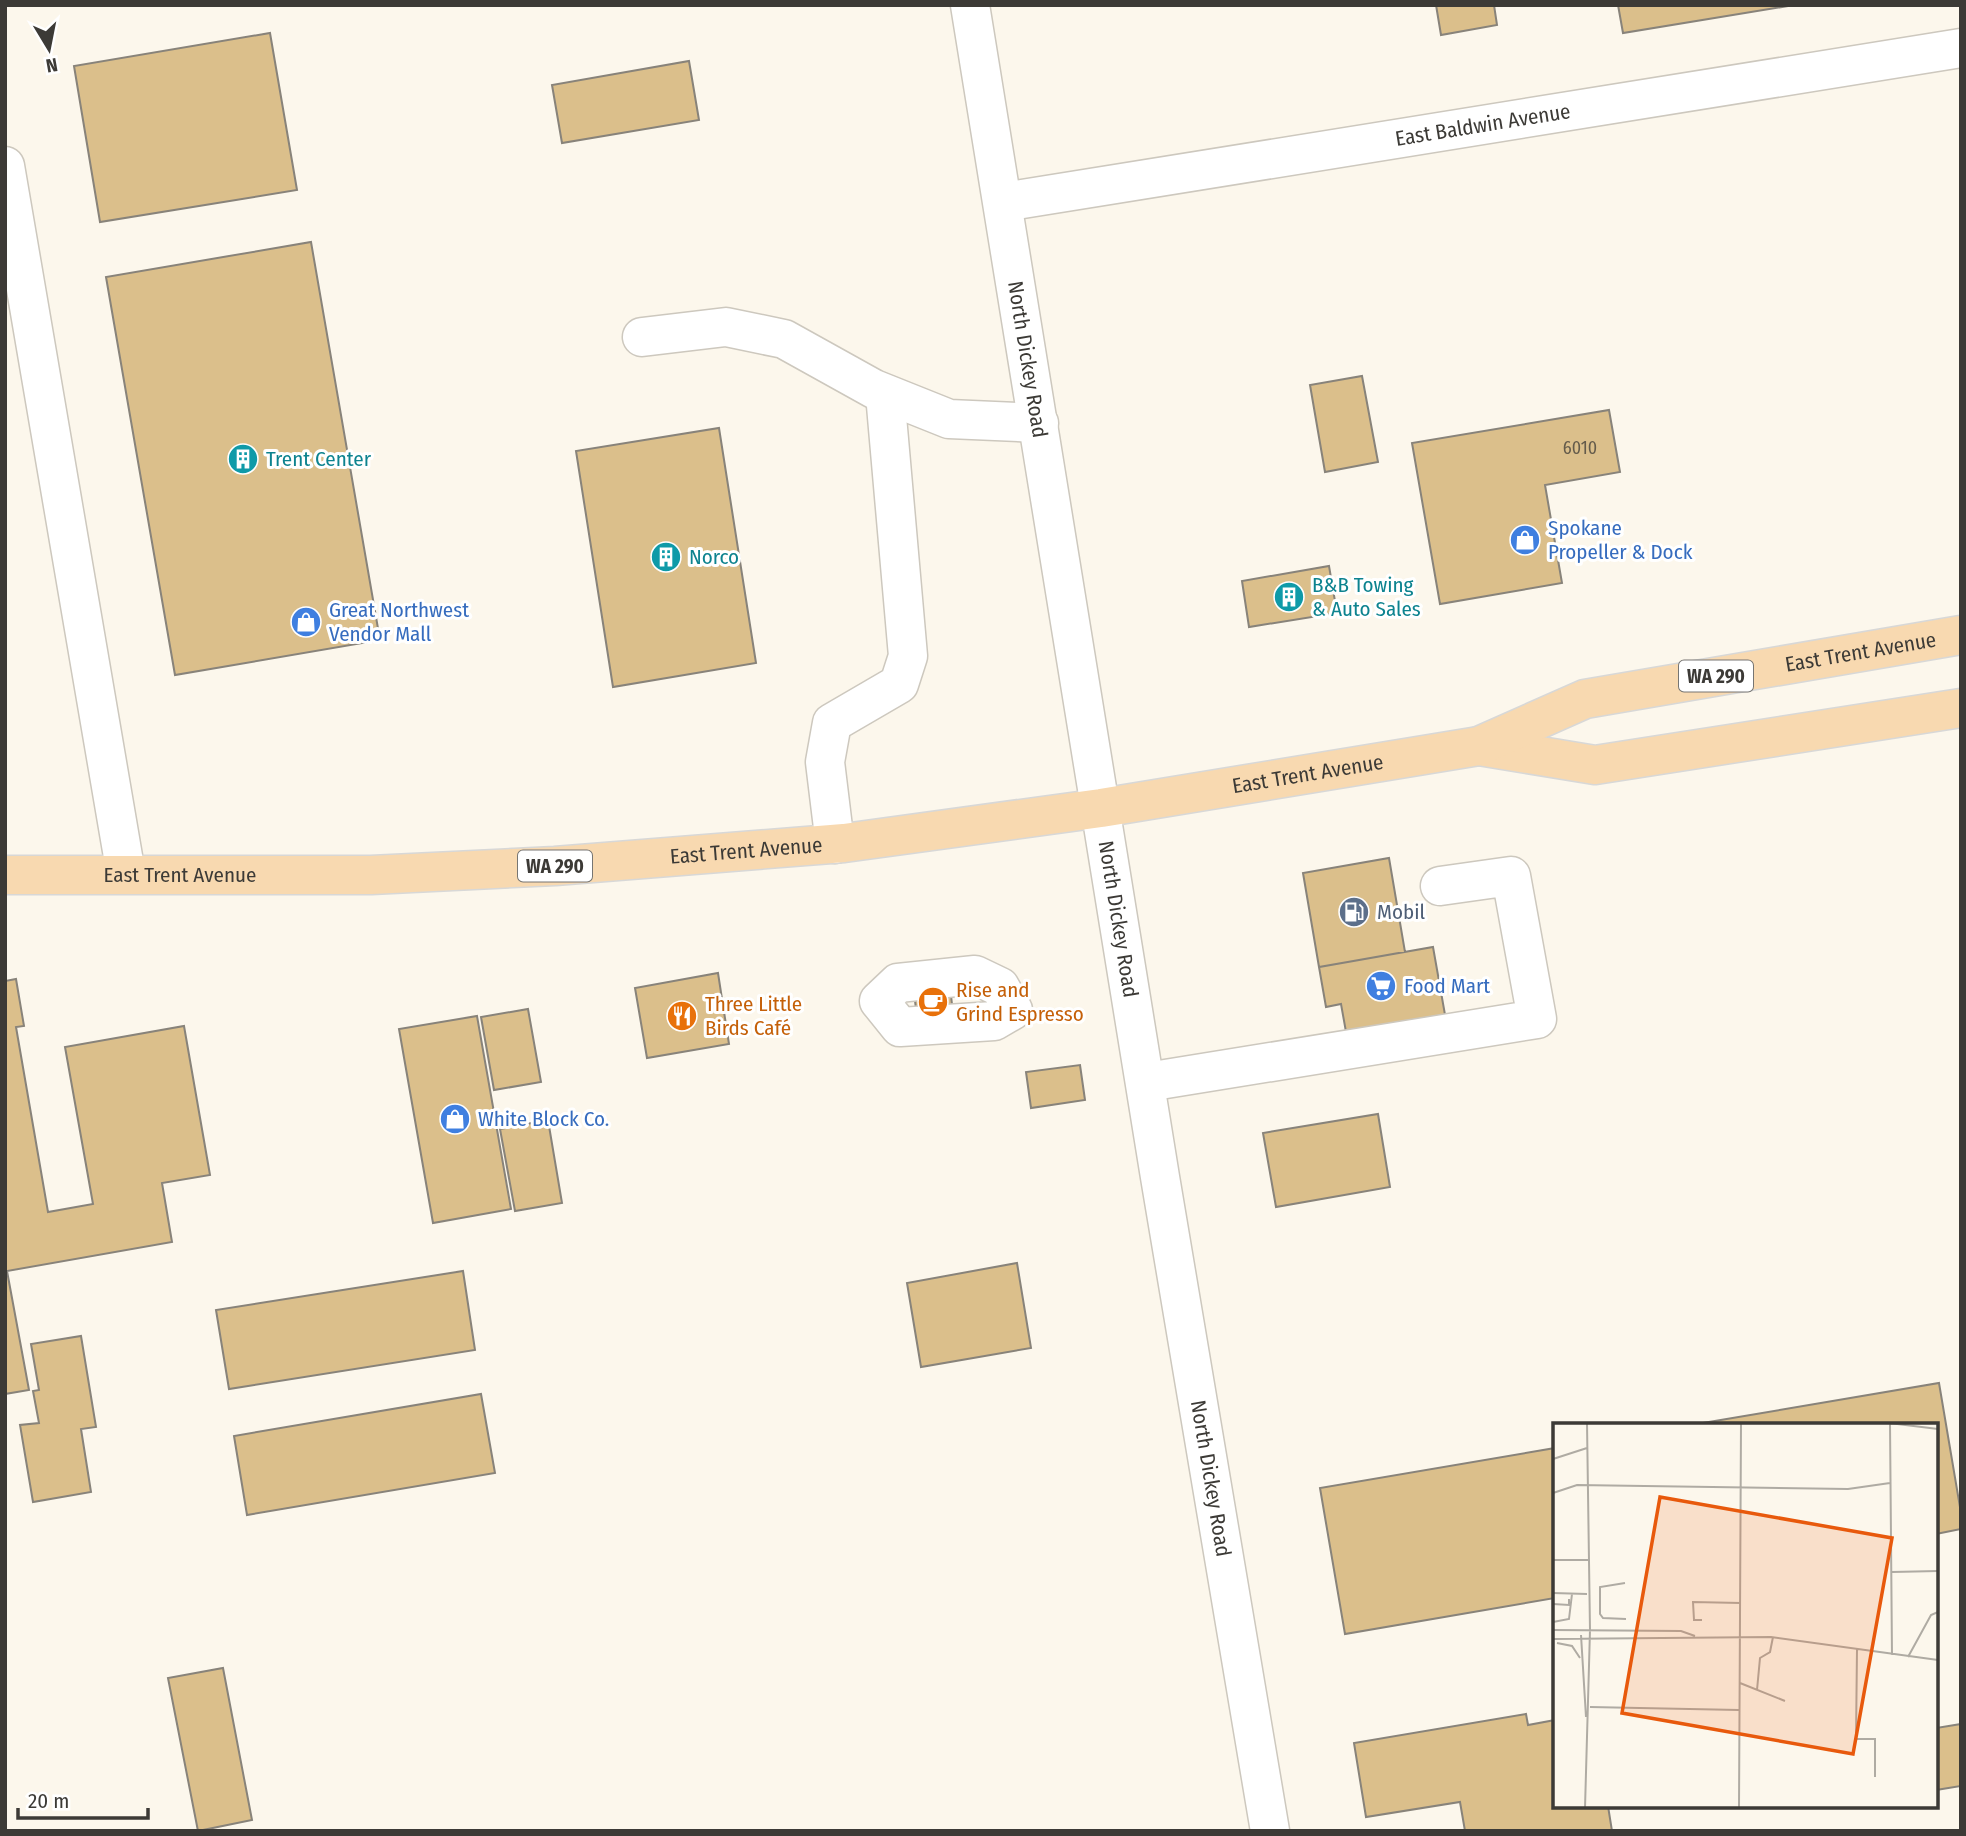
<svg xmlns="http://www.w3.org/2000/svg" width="1966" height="1836" viewBox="0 0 1966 1836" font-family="'Fira Sans Condensed',sans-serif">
  <rect width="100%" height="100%" fill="#fcf7ec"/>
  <path fill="#dbbf8b" stroke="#88837a" stroke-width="2" d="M1436,5H1494L1497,25L1441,35Z
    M1618,5H1794L1623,33Z
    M270,33L297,190L100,222L74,66Z
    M689,61L699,120L562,143L552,85Z
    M311,242L380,640L175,675L106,277Z
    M1362,376L1378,462L1325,472L1310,385Z
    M1609,410L1620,472L1545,485L1562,583L1440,604L1412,443Z
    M719,428L756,663L613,687L576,451Z
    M1329,566L1337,613L1249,627L1242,581Z
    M1389,858L1405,952L1319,967L1303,873Z
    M1433,947L1447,1026L1348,1043L1341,1004L1326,1007L1319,967Z
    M718,973L729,1044L647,1058L635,988Z
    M16,979L24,1026L16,1027L48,1212L93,1204L65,1047L184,1026L210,1175L162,1183L172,1242L7,1271L29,1390L5,1394V981Z
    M950,987L953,1013L917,1018L914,992Z
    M528,1009L541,1082L494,1090L481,1017Z
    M477,1016L511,1209L433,1223L399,1029Z
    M1080,1065L1085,1100L1031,1108L1026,1072Z
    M1378,1114L1390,1187L1276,1207L1263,1133Z
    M548,1120L562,1203L515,1211L500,1129Z
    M1017,1263L1031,1348L921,1367L907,1283Z
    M463,1271L475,1350L229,1389L216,1310Z
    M81,1336L96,1427L81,1429L91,1492L33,1502L20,1425L39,1423L33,1391L39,1390L31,1344Z
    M1939,1383L1961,1513V1529L1936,1534V1425H1691Z
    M481,1394L495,1473L247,1515L234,1436Z
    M1555,1448V1598L1345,1634L1320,1488Z
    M223,1668L252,1820L198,1831L168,1678Z
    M1526,1714L1528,1725L1555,1720V1806H1608L1612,1831H1465L1460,1802L1366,1817L1354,1743Z
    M1961,1724V1786L1936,1790V1728Z"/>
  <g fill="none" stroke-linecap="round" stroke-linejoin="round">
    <g stroke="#cdc8be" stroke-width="41">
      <g id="minor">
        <path id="s1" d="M970,5L1160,1177L1270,1831"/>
        <path d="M5,166L126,874"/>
        <path id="s2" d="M1004,202L1961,48"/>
        <path d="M642,337L726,327L784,339L874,389L949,419L1039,423"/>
        <path d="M835,844L825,762L832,723L899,684L908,656L885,394"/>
        <path d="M975,975L1000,987L1013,1010L994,1021L900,1027L879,1001L898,983Z"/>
        <path d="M1147,1082L1537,1019L1511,876L1440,886"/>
      </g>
    </g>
    <g stroke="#d8d8d7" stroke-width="41">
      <g id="major">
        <path d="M1479,746L1595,765L1961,708"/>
        <path id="s3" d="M5,875H371L555,866L844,843L1101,808L1479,746L1585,699L1961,635"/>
      </g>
    </g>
    <use href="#minor" stroke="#fff" stroke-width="38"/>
    <use href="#major" stroke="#f8d9b0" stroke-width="38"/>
  </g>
  <defs>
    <g id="building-disc" transform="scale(1.575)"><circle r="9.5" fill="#0f9aa8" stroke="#fff"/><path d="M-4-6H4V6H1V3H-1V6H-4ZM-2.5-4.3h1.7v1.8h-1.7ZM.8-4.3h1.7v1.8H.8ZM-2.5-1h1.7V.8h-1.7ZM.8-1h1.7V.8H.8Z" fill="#fff"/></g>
    <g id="shop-disc" transform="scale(1.575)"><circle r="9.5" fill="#3f7fe0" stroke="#fff"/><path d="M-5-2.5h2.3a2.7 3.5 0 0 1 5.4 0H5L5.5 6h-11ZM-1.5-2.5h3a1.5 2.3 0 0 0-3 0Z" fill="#fff"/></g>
    <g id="fuel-disc" transform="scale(1.575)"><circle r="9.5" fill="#5c6f8a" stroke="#fff"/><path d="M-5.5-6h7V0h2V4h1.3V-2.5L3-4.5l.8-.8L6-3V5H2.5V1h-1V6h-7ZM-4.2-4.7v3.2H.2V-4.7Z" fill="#fff"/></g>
    <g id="supermarket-disc" transform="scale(1.575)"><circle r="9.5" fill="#3f7fe0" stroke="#fff"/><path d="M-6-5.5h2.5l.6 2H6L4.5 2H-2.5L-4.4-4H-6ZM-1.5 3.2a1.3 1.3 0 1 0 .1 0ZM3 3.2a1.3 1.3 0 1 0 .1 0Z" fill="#fff"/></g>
    <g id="cafe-disc" transform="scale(1.575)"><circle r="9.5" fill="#e8710a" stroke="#fff"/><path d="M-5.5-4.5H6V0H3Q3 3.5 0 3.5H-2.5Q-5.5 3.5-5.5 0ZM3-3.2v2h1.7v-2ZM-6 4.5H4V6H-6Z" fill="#fff"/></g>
    <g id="restaurant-disc" transform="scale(1.575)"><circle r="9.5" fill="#e8710a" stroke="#fff"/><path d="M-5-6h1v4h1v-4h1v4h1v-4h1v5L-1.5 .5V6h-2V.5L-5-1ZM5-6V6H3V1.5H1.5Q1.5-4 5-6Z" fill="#fff"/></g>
  </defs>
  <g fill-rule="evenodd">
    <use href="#building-disc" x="243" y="459"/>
    <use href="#shop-disc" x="1525" y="540"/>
    <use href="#building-disc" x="666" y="557"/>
    <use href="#building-disc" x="1289" y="597"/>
    <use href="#shop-disc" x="306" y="622"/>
    <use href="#fuel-disc" x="1354" y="912"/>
    <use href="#supermarket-disc" x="1381" y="986"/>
    <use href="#cafe-disc" x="933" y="1002"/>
    <use href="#restaurant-disc" x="682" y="1016"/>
    <use href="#shop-disc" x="455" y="1119"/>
  </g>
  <g text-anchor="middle" stroke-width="6" stroke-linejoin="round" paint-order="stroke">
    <g font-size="18" fill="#645b4b">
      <text x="1580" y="454">6010</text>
    </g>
    <g fill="#fff" stroke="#767572" stroke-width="2">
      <rect x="1679" y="660.5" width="74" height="31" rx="5"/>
      <rect x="518" y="850.5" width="74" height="31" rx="5"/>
    </g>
    <g font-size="19" font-weight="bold" fill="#3c3a36">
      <text x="1716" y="683">WA 290</text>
      <text x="555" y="873">WA 290</text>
    </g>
    <g font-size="21" fill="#3c3a36" stroke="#fff">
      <text dy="7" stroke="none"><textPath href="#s2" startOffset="485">East Baldwin Avenue</textPath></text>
      <text dy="7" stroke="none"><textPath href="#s1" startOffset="359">North Dickey Road</textPath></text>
      <text dy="7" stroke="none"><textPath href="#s3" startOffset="1878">East Trent Avenue</textPath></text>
      <text dy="7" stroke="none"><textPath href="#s3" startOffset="1309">East Trent Avenue</textPath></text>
      <text dy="7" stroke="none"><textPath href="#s3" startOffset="742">East Trent Avenue</textPath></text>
      <text dy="7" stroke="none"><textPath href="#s3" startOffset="175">East Trent Avenue</textPath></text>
      <text dy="7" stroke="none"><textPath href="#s1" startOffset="926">North Dickey Road</textPath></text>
      <text dy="7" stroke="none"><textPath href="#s1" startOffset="1493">North Dickey Road</textPath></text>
    </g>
    <g font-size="21" fill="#0d838f" stroke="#fff" text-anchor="start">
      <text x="266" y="466">Trent Center</text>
      <text x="689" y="564">Norco</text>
      <text x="1312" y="592">B&amp;B Towing<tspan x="1312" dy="24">&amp; Auto Sales</tspan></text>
    </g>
    <g font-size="21" fill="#366cbe" stroke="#fff" text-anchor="start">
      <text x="1548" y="535">Spokane<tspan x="1548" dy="24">Propeller &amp; Dock</tspan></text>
      <text x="329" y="617">Great Northwest<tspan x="329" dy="24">Vendor Mall</tspan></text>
      <text x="1404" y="993">Food Mart</text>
      <text x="478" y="1126">White Block Co.</text>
    </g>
    <g font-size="21" fill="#4e5e75" stroke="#fff" text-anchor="start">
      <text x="1377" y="919">Mobil</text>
    </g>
    <g font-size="21" fill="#c56008" stroke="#fff" text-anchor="start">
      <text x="956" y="997">Rise and<tspan x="956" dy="24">Grind Espresso</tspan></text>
      <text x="705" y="1011">Three Little<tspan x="705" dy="24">Birds Café</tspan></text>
    </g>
  </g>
  <g transform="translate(1553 1423)">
    <rect width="385" height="385" fill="#fcf7ec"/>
    <path fill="none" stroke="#afaba3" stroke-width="2" d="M34,0L37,207M336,0L385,6M337,0L339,232M0,36L34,25M0,70L24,62L295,66L337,60M0,137H35M339,149L385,148M72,160L47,164V191L50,195L73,196M0,170L34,171M0,181L16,182V176M149,197H141L140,179L188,180M0,199L16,196L19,171M0,207L128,208L142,213M28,212L33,294M0,216L218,214L385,237M4,220L19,223L27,235M304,226L303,316H322V354M355,234L378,192L385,189M187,260L232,278M204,267L207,235L217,229L220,214M37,284L186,287M32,385L37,207M186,385L188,0"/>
    <path fill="#e8590c" fill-opacity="0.15" stroke="#e8590c" stroke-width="3.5" d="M107,74L339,115L300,331L69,290Z"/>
    <rect width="385" height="385" fill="none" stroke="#3c3a36" stroke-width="3.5"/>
  </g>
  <rect width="1966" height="1836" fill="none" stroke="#3c3a36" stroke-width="14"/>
  <g transform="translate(49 49) rotate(170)" stroke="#ffffff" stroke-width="5" paint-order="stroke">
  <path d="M0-5L12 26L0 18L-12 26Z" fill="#3c3a36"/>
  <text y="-10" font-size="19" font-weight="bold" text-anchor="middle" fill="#3c3a36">N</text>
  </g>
  <path d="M18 1808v10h130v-10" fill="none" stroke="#3c3a36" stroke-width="3.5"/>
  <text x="28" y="1808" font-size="21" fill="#3c3a36" stroke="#ffffff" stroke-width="5" paint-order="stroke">20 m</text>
</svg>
